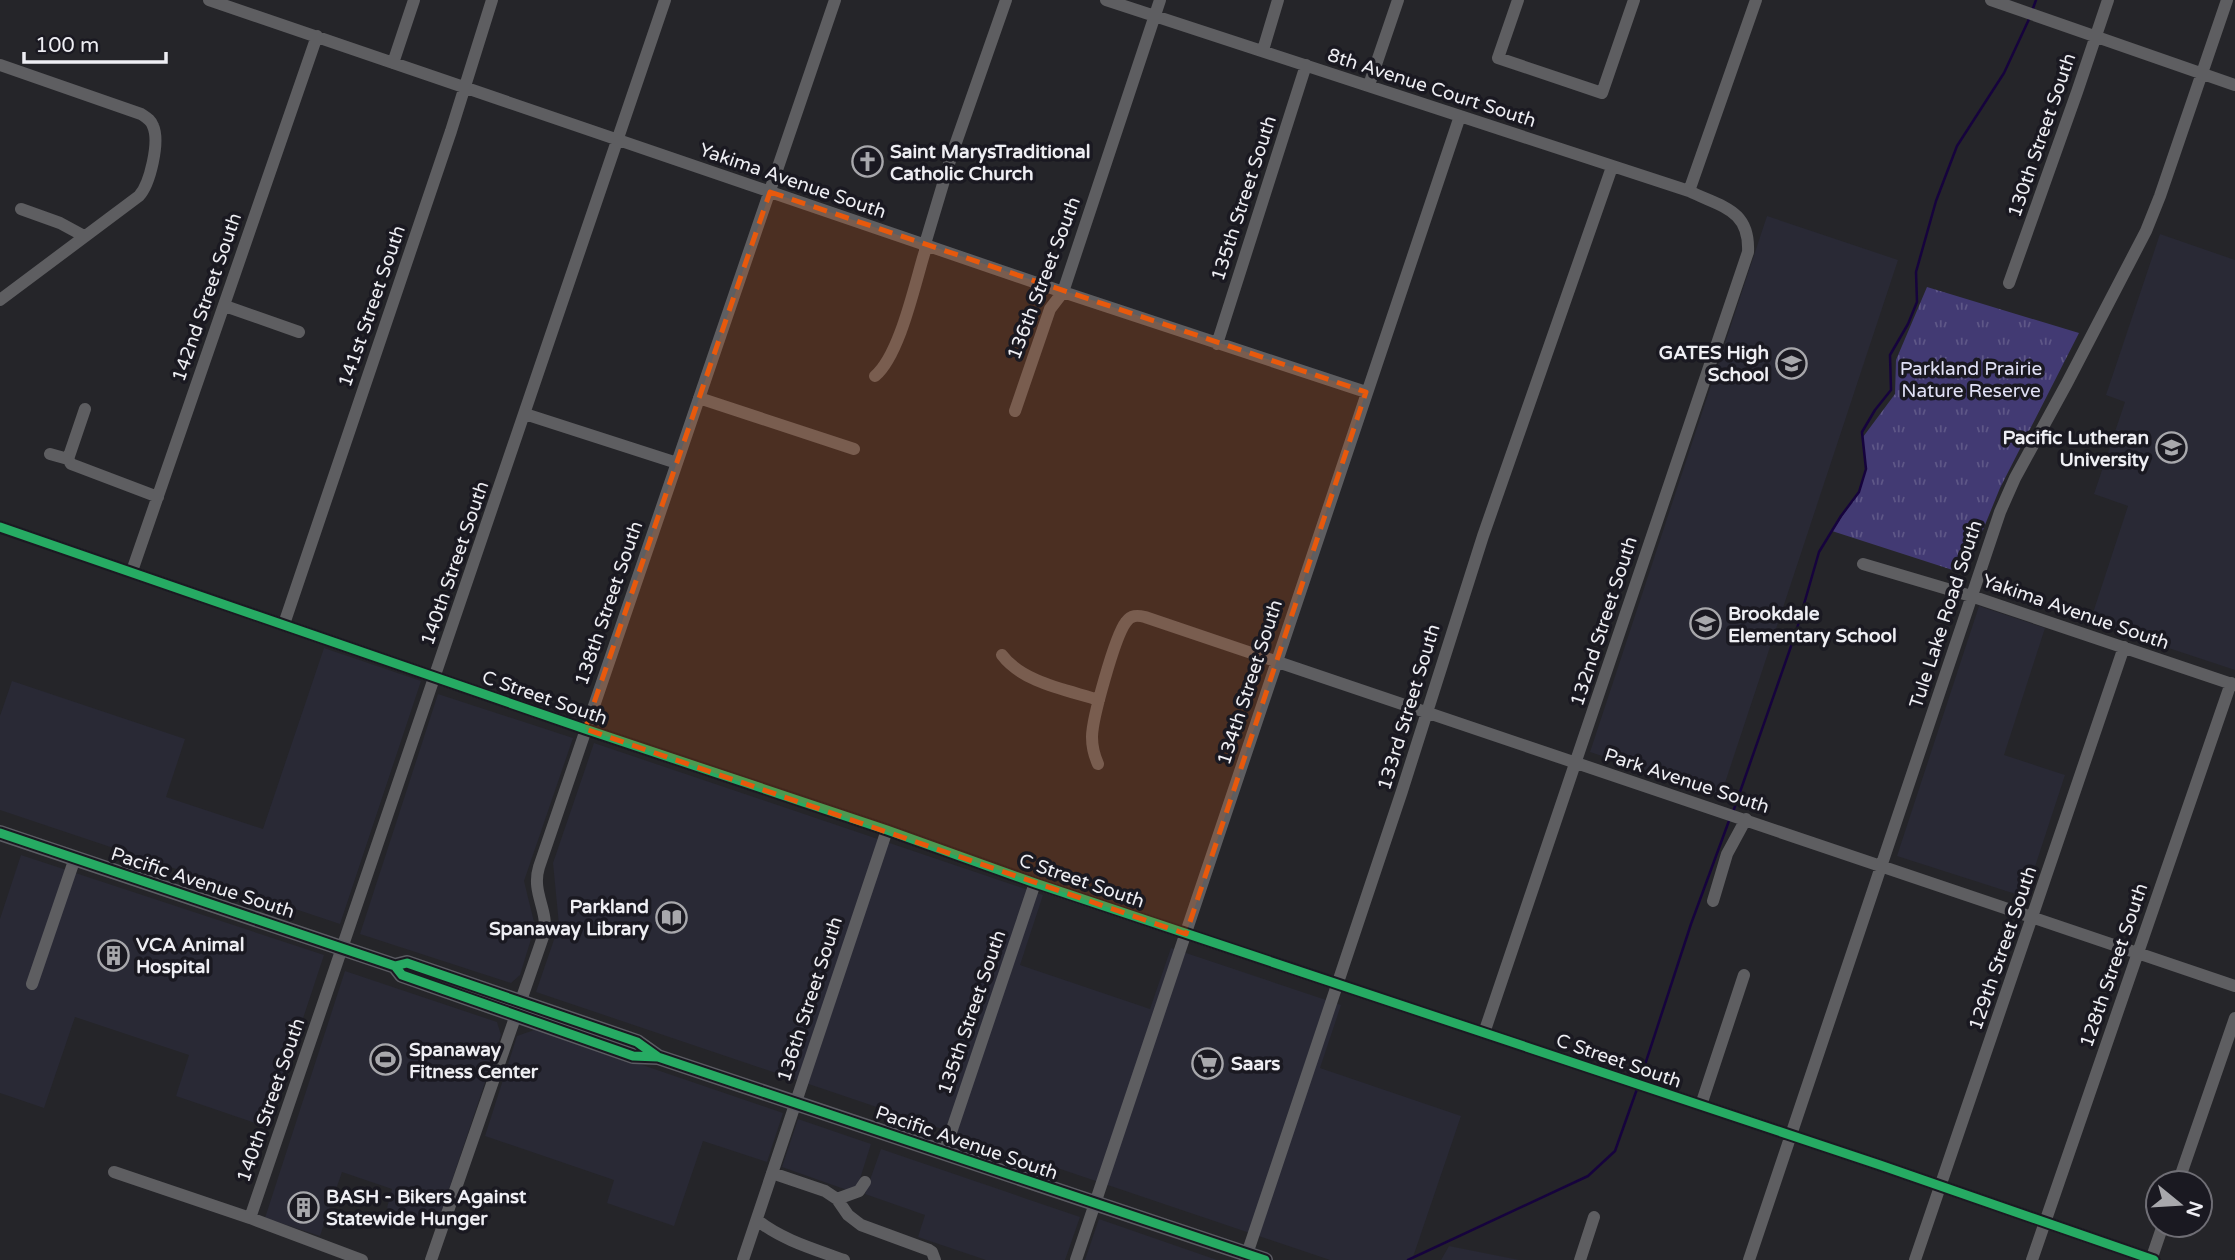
<svg xmlns="http://www.w3.org/2000/svg" width="2235" height="1260" viewBox="0 0 2235 1260" font-family="'Varela Round',sans-serif">
<style>
.built{fill:#292935}
.park{fill:url(#park-tufts)}
.lines{fill:none;stroke-linecap:round;stroke-linejoin:round}
.stream{stroke:#16033d;stroke-width:2.5}
.minor{stroke:#5e5e61;stroke-width:12}
.major{stroke:#5b5b62;stroke-width:16}
.cycleway-casing{stroke:#1a1921;stroke-width:13}
.cycleway{stroke:#26ab63;stroke-width:9}
.marked{fill:#e8590c;fill-opacity:0.2;stroke:#e8590c;stroke-width:5;stroke-dasharray:14 9;stroke-linejoin:round}
.labels{text-anchor:middle;stroke-width:7;stroke-linejoin:round;paint-order:stroke}
.street-label{font-size:19px;fill:#eeeef3;stroke:#1a1921}
.poi-label{font-size:19px;font-weight:bold;fill:#eeeef3;stroke:#1a1921;text-anchor:start}
.park-label{font-size:19px;fill:#e0e0f5;stroke:#1a1921}
</style>
<defs>
<pattern id="park-tufts" width="24" height="20" patternUnits="userSpaceOnUse" patternTransform="scale(1.75)"><rect width="24" height="20" fill="#423a73"/><path d="M3 7l-1-3M5 7V3M7 7l1-3M15 17l-1-3M17 17v-4M19 17l1-3" fill="none" stroke="#5e5787"/></pattern>
</defs>
<rect width="100%" height="100%" fill="#252529"/>
<!-- built -->
<path class="built" d="M1767 216 1898 260 1721 795 1590 752Z
M2160 234 2235 260V670L2090 622 2128 506 2094 494 2125 402 2106 395Z
M1979 606 2045 628 2004 755 2065 775 2025 897 1897 856Z
M324 648 421 681 340 924 0 810V716L12 681 185 739 166 797 263 829Z
M438 694 573 738 524 881 535 926 520 975 511 983 360 934Z
M594 743 1043 895 1020 965 1150 1009 1171 948 1341 1005 1320 1068 1461 1116 1412 1260H1330L536 992 559 925 553 863Z
M21 855 324 955 267 1127 176 1096 189 1055 75 1017 44 1108 0 1093V919Z
M345 971 497 1022 501 1035 437 1225 387 1208 392 1189 342 1172 320 1236 265 1218Z
M537 1029 783 1113 767 1162 703 1141 674 1226 607 1203 614 1180 485 1136 517 1036Z
M798 1119 871 1144 858 1185 847 1190 782 1167Z
M881 1149 1080 1217 1065 1260H986L918 1237 925 1215 865 1194Z
M1099 1219 1217 1260H1085Z
M1449 1246 1519 1260H1441Z"/>
<!-- park -->
<path class="park" d="M1927 287 2079 333 2000 488 1965 574 1832 531 1859 492 1866 469 1863 437 1895 394 1896 360Z"/>
<g class="lines">
<!-- stream -->
<path class="stream" d="M2032 11 2036 0
M1733 812 1796 632 1819 552 1841 516 1859 492 1866 469 1862 432 1875 410 1891 390 1890 355 1908 324 1917 302 1916 272 1936 201 1957 146 2004 73 2030 17
M1640 1080 1691 924 1730 818
M1408 1260 1588 1176 1615 1151 1637 1089"/>
<!-- minor -->
<path class="minor" d="M209 0 1063 292 1366 392
M1106 0 1689 191C1721 207 1750 209 1748 252L1484 1033
M1518 0 1498 58 1602 93 1634 0
M1991 0 2235 85
M1263 50 1278 0
M393 63 414 0
M0 65 141 114C147 118 151 120 153 126 160 142 150 184 139 196L0 300
M1369 85 1398 0
M1689 191 1756 0
M21 209 60 223 84 236
M2009 283 2077 92 2108 0
M225 306 299 332
M1217 344 1306 65
M875 376C900 355 915 283 925 251V244L952 154 1006 0
M699 398 854 449
M1015 411 1050 309 1063 292 1160 0
M525 414 677 463
M50 454 68 459 71 464 79 467 158 497
M68 459 85 409
M0 527 585 729 887 830 1035 883 1880 1165 2154 1260
M1863 564 1971 596 2235 685
M132 571 317 36
M284 624 451 131 492 0
M1002 655C1023 683 1068 690 1099 700
M1098 764C1094 755 1092 747 1092 737 1092 719 1115 636 1126 622 1131 615 1137 615 1145 617L2235 986
M1713 901 1727 854 1746 819
M32 984 75 858
M1701 1105 1744 975
M944 1153 1035 883
M114 1172 250 1218 362 1260
M772 1173 825 1191 837 1199 848 1215 861 1225 929 1250 932 1252 935 1260
M2178 1183 2235 1018
M837 1199 859 1191 865 1182
M250 1218 665 0
M757 1220C782 1240 814 1249 844 1260
M431 1260 544 934C549 910 531 893 539 867L835 0
M743 1260 887 830
M1076 1260 1460 116
M1245 1260 1402 791 1483 536 1612 167
M1580 1260 1594 1217
M1749 1260 2000 512 2015 478 2067 383 2146 231 2160 196 2227 0
M1915 1260 2124 647
M2032 1260 2231 683
M2151 1260 2163 1225"/>
<!-- major -->
<path class="major" d="M0 833 395 966 402 975 633 1056 658 1057 1265 1260
M395 966 407 963 637 1042 658 1057"/>
<defs>
<path id="cycleway" d="M0 527 585 729 887 830 1035 883 1880 1165 2154 1260
M0 833 395 966 402 975 633 1056 658 1057 1265 1260
M395 966 407 963 637 1042 658 1057"/>
</defs>
<!-- cycleway casing -->
<use href="#cycleway" class="cycleway-casing"/>
<!-- cycleway -->
<use href="#cycleway" class="cycleway"/>
</g>
<!-- marked area -->
<path class="marked" d="M770 192 1366 392 1186 934 585 729Z"/>
<!-- icons -->
<defs>
<symbol id="church-ring" viewBox="-11 -11 22 22"><circle r="9.5" fill="#1a1921" stroke="#a8a8ac" stroke-width="1.5"/><path d="M-1.2-6h2.4v3.5h3.3v2.4h-3.3V6h-2.4V-.1h-3.3v-2.4h3.3Z" fill="#a8a8ac"/></symbol>
<symbol id="school-ring" viewBox="-11 -11 22 22"><circle r="9.5" fill="#1a1921" stroke="#a8a8ac" stroke-width="1.5"/><path d="M0-5L7-2L0 1L-7-2ZM-4 1L0 2.5L4 1V4Q0 6-4 4Z" fill="#a8a8ac"/></symbol>
<symbol id="university-ring" viewBox="-11 -11 22 22"><circle r="9.5" fill="#1a1921" stroke="#a8a8ac" stroke-width="1.5"/><path d="M0-5L7-2L0 1L-7-2ZM-4 1L0 2.5L4 1V4Q0 6-4 4Z" fill="#a8a8ac"/></symbol>
<symbol id="library-ring" viewBox="-11 -11 22 22"><circle r="9.5" fill="#1a1921" stroke="#a8a8ac" stroke-width="1.5"/><path d="M-6-4Q-3-5.5-.7-3.5V5Q-3 3-6 4ZM6-4Q3-5.5 .7-3.5V5Q3 3 6 4Z" fill="#a8a8ac"/></symbol>
<symbol id="building-ring" viewBox="-11 -11 22 22"><circle r="9.5" fill="#1a1921" stroke="#a8a8ac" stroke-width="1.5"/><path d="M-4-6H4V6H1V3H-1V6H-4ZM-2.5-4.3h1.7v1.8h-1.7ZM.8-4.3h1.7v1.8H.8ZM-2.5-1h1.7V.8h-1.7ZM.8-1h1.7V.8H.8Z" fill="#a8a8ac"/></symbol>
<symbol id="stadium-ring" viewBox="-11 -11 22 22"><circle r="9.5" fill="#1a1921" stroke="#a8a8ac" stroke-width="1.5"/><path d="M0-5a6.5 5 0 1 0 0 10a6.5 5 0 1 0 0-10ZM-3.5-1.8h7v3.6h-7Z" fill="#a8a8ac"/></symbol>
<symbol id="supermarket-ring" viewBox="-11 -11 22 22"><circle r="9.5" fill="#1a1921" stroke="#a8a8ac" stroke-width="1.5"/><path d="M-6-5.5h2.5l.6 2H6L4.5 2H-2.5L-4.4-4H-6ZM-1.5 3.2a1.3 1.3 0 1 0 .1 0ZM3 3.2a1.3 1.3 0 1 0 .1 0Z" fill="#a8a8ac"/></symbol>
</defs>
<g fill-rule="evenodd">
<use href="#church-ring" x="850" y="144" width="35" height="35"/>
<use href="#school-ring" x="1774" y="346" width="35" height="35"/>
<use href="#university-ring" x="2154" y="430" width="35" height="35"/>
<use href="#school-ring" x="1688" y="606" width="35" height="35"/>
<use href="#library-ring" x="654" y="900" width="35" height="35"/>
<use href="#building-ring" x="96" y="938" width="35" height="35"/>
<use href="#stadium-ring" x="368" y="1042" width="35" height="35"/>
<use href="#supermarket-ring" x="1190" y="1046" width="35" height="35"/>
<use href="#building-ring" x="286" y="1190" width="35" height="35"/>
</g>
<g class="labels">
<!-- street labels -->
<g class="street-label">
<text transform="translate(1432 87) rotate(18)" y="7">8th Avenue Court South</text>
<text transform="translate(2041 135) rotate(-71)" y="7">130th Street South</text>
<text transform="translate(793 180) rotate(19)" y="7">Yakima Avenue South</text>
<text transform="translate(1243 198) rotate(-72)" y="7">135th Street South</text>
<text transform="translate(1043 278) rotate(-69)" y="7">136th Street South</text>
<text transform="translate(206 297) rotate(-71)" y="7">142nd Street South</text>
<text transform="translate(371 306) rotate(-71)" y="7">141st Street South</text>
<text transform="translate(454 563) rotate(-71)" y="7">140th Street South</text>
<text transform="translate(608 603) rotate(-71)" y="7">138th Street South</text>
<text transform="translate(2076 611) rotate(19)" y="7">Yakima Avenue South</text>
<text transform="translate(1945 614) rotate(-72)" y="7">Tule Lake Road South</text>
<text transform="translate(1603 621) rotate(-72)" y="7">132nd Street South</text>
<text transform="translate(1249 682) rotate(-72)" y="7">134th Street South</text>
<text transform="translate(545 697) rotate(19)" y="7">C Street South</text>
<text transform="translate(1408 707) rotate(-73)" y="7">133rd Street South</text>
<text transform="translate(1687 780) rotate(18)" y="7">Park Avenue South</text>
<text transform="translate(1082 880) rotate(19)" y="7">C Street South</text>
<text transform="translate(203 882) rotate(18)" y="7">Pacific Avenue South</text>
<text transform="translate(2002 948) rotate(-71)" y="7">129th Street South</text>
<text transform="translate(2113 965) rotate(-71)" y="7">128th Street South</text>
<text transform="translate(809 999) rotate(-72)" y="7">136th Street South</text>
<text transform="translate(971 1012) rotate(-71)" y="7">135th Street South</text>
<text transform="translate(1619 1060) rotate(19)" y="7">C Street South</text>
<text transform="translate(270 1100) rotate(-71)" y="7">140th Street South</text>
<text transform="translate(967 1142) rotate(19)" y="7">Pacific Avenue South</text>
</g>
<!-- poi labels -->
<g class="poi-label">
<text x="890" y="158">Saint MarysTraditional<tspan x="890" dy="22">Catholic Church</tspan></text>
<text x="1769" y="359" text-anchor="end">GATES High<tspan x="1769" dy="22">School</tspan></text>
<text x="2149" y="444" text-anchor="end">Pacific Lutheran<tspan x="2149" dy="22">University</tspan></text>
<text x="1728" y="620">Brookdale<tspan x="1728" dy="22">Elementary School</tspan></text>
<text x="649" y="913" text-anchor="end">Parkland<tspan x="649" dy="22">Spanaway Library</tspan></text>
<text x="136" y="951">VCA Animal<tspan x="136" dy="22">Hospital</tspan></text>
<text x="409" y="1056">Spanaway<tspan x="409" dy="22">Fitness Center</tspan></text>
<text x="1231" y="1070">Saars</text>
<text x="326" y="1203">BASH - Bikers Against<tspan x="326" dy="22">Statewide Hunger</tspan></text>
</g>
<!-- park labels -->
<g class="park-label">
<text x="1971" y="375">Parkland Prairie<tspan x="1971" dy="22">Nature Reserve</tspan></text>
</g>
</g>
<!-- north arrow -->
<g transform="translate(2179 1204) rotate(108)"><circle r="33" fill="#1a1921" stroke="#6f6e75" stroke-width="2"/>
<path d="M0-5L12 26L0 18L-12 26Z" fill="#a8a8ac"/>
<text y="-10" font-size="19" font-weight="bold" text-anchor="middle" fill="#eeeef3">N</text>
</g>
<!-- scale -->
<path d="M24 52v10h142v-10" fill="none" stroke="#eeeef3" stroke-width="3.5"/>
<text x="35" y="52" font-size="21" fill="#eeeef3" stroke="#1a1921" stroke-width="5" paint-order="stroke">100 m</text>
</svg>
